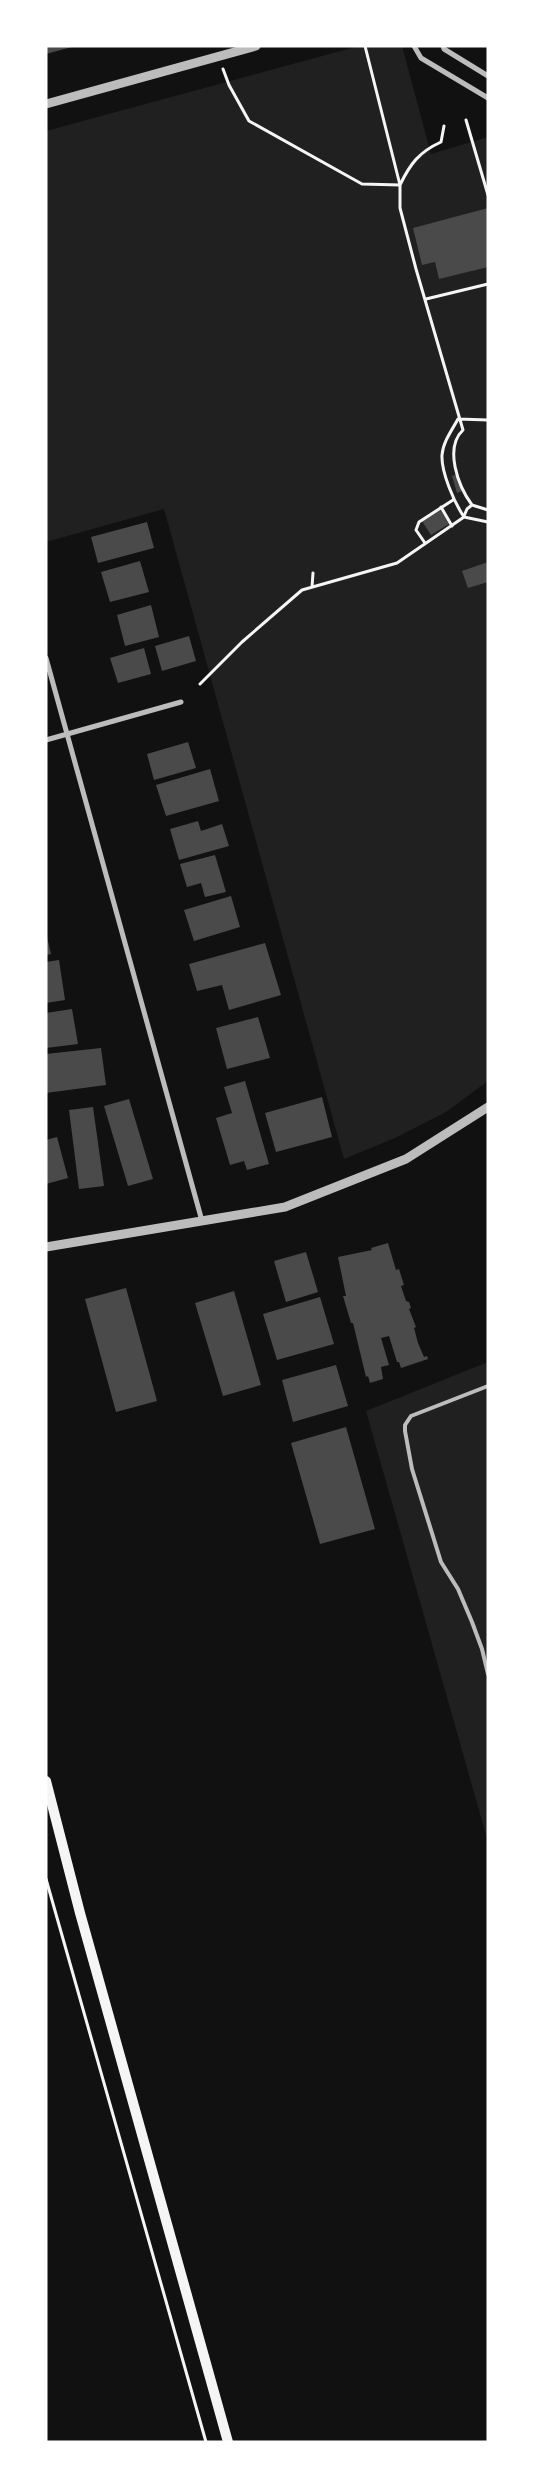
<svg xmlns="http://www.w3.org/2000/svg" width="534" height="2488" viewBox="0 0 534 2488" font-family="'Zilla Slab',serif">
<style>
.green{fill:#202020}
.building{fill:#4a4a4a}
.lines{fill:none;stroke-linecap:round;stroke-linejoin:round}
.path{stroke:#f5f5f5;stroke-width:3}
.service{stroke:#bcbcbc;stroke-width:4}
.minor{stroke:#bcbcbc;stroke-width:5}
.tertiary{stroke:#bcbcbc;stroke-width:9}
.secondary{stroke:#f5f5f5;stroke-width:10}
</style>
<rect width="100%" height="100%" fill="#111"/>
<!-- green -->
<path class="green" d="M359 46H402L431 154 488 137V1081L446 1112 395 1138 344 1159 164 509 46 542V131Z
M488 1362V1842L366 1411Z"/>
<!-- building -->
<path class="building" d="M46 46H72V47L46 54Z
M488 208V267L439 279 435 262 422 265 413 228Z
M458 474 464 490 457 493 452 476Z
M441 510 449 524 431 535 422 521Z
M147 522 154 548 98 563 91 537Z
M140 561 149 592 110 602 101 572Z
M488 562V582L468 588 462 571Z
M151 605 159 637 125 646 117 615Z
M189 636 196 661 162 671 155 646Z
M144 648 151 674 118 683 110 658Z
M188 742 196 768 154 780 147 754Z
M210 769 219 801 166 816 156 785Z
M198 821 201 831 222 824 229 846 179 860 170 829Z
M215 855 226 892 205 897 201 883 187 887 180 864Z
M231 896 240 927 194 941 184 910Z
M46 933 51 954 46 955Z
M265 943 281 995 229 1010 222 985 197 991 189 964Z
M59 960 65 1000 46 1003V962Z
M72 1009 78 1044 46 1048V1013Z
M258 1017 270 1058 227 1069 216 1028Z
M101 1048 106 1085 46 1093V1054Z
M245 1081 269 1164 247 1170 244 1161 230 1165 216 1118 232 1113 224 1087Z
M322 1097 332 1137 276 1152 265 1113Z
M129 1099 153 1179 128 1186 104 1106Z
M93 1107 104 1186 79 1189 69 1110Z
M57 1137 68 1178 46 1184V1140Z
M388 1243 396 1270 399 1269 404 1285 401 1286 406 1301 409 1302 411 1308 409 1309 416 1327 414 1328 418 1343 424 1357 427 1356 428 1359 401 1368 399 1362H397L389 1336 381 1338 389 1365 381 1367 383 1379 370 1383 368 1376 366 1377 353 1323H351L343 1296H346L338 1257 372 1250 371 1248Z
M306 1252 318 1292 286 1302 274 1261Z
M126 1288 157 1401 116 1412 85 1299Z
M234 1291 261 1385 223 1396 195 1303Z
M320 1297 334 1344 277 1360 263 1314Z
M336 1365 348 1406 293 1422 282 1380Z
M346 1427 375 1529 320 1544 291 1443Z"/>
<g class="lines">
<!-- path -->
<path class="path" d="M365 46 400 185V208L416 269 463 430C444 448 458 486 472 505L488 510
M223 69 229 85 249 121 362 184 400 185C410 164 419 152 441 142L444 126
M466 120 488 195
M426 299 488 284
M458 419C452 430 443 442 442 455 441 472 454 502 464 517
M458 419 488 420
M441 507 452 526
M464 516 467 509 472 505
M425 543 416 530 419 522 453 500
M312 587 313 573
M200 684 242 642 302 590 397 563 464 517 488 522
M46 1879 206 2442"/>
<!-- service -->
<path class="service" d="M488 1386 411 1416 405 1425V1431L412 1469 441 1562 458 1589 472 1622 482 1649 488 1674"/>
<!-- minor -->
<path class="minor" d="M414 46 421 58 488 98
M443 46 444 49 488 76
M46 658 202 1221
M46 740 181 702"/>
<!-- tertiary -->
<path class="tertiary" d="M46 104 256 46
M46 1247 285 1207 406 1159 488 1107"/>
<!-- secondary -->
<path class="secondary" d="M46 1781 80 1913 228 2442"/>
</g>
<!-- border -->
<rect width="534" height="2488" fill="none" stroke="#ffffff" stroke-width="95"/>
</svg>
